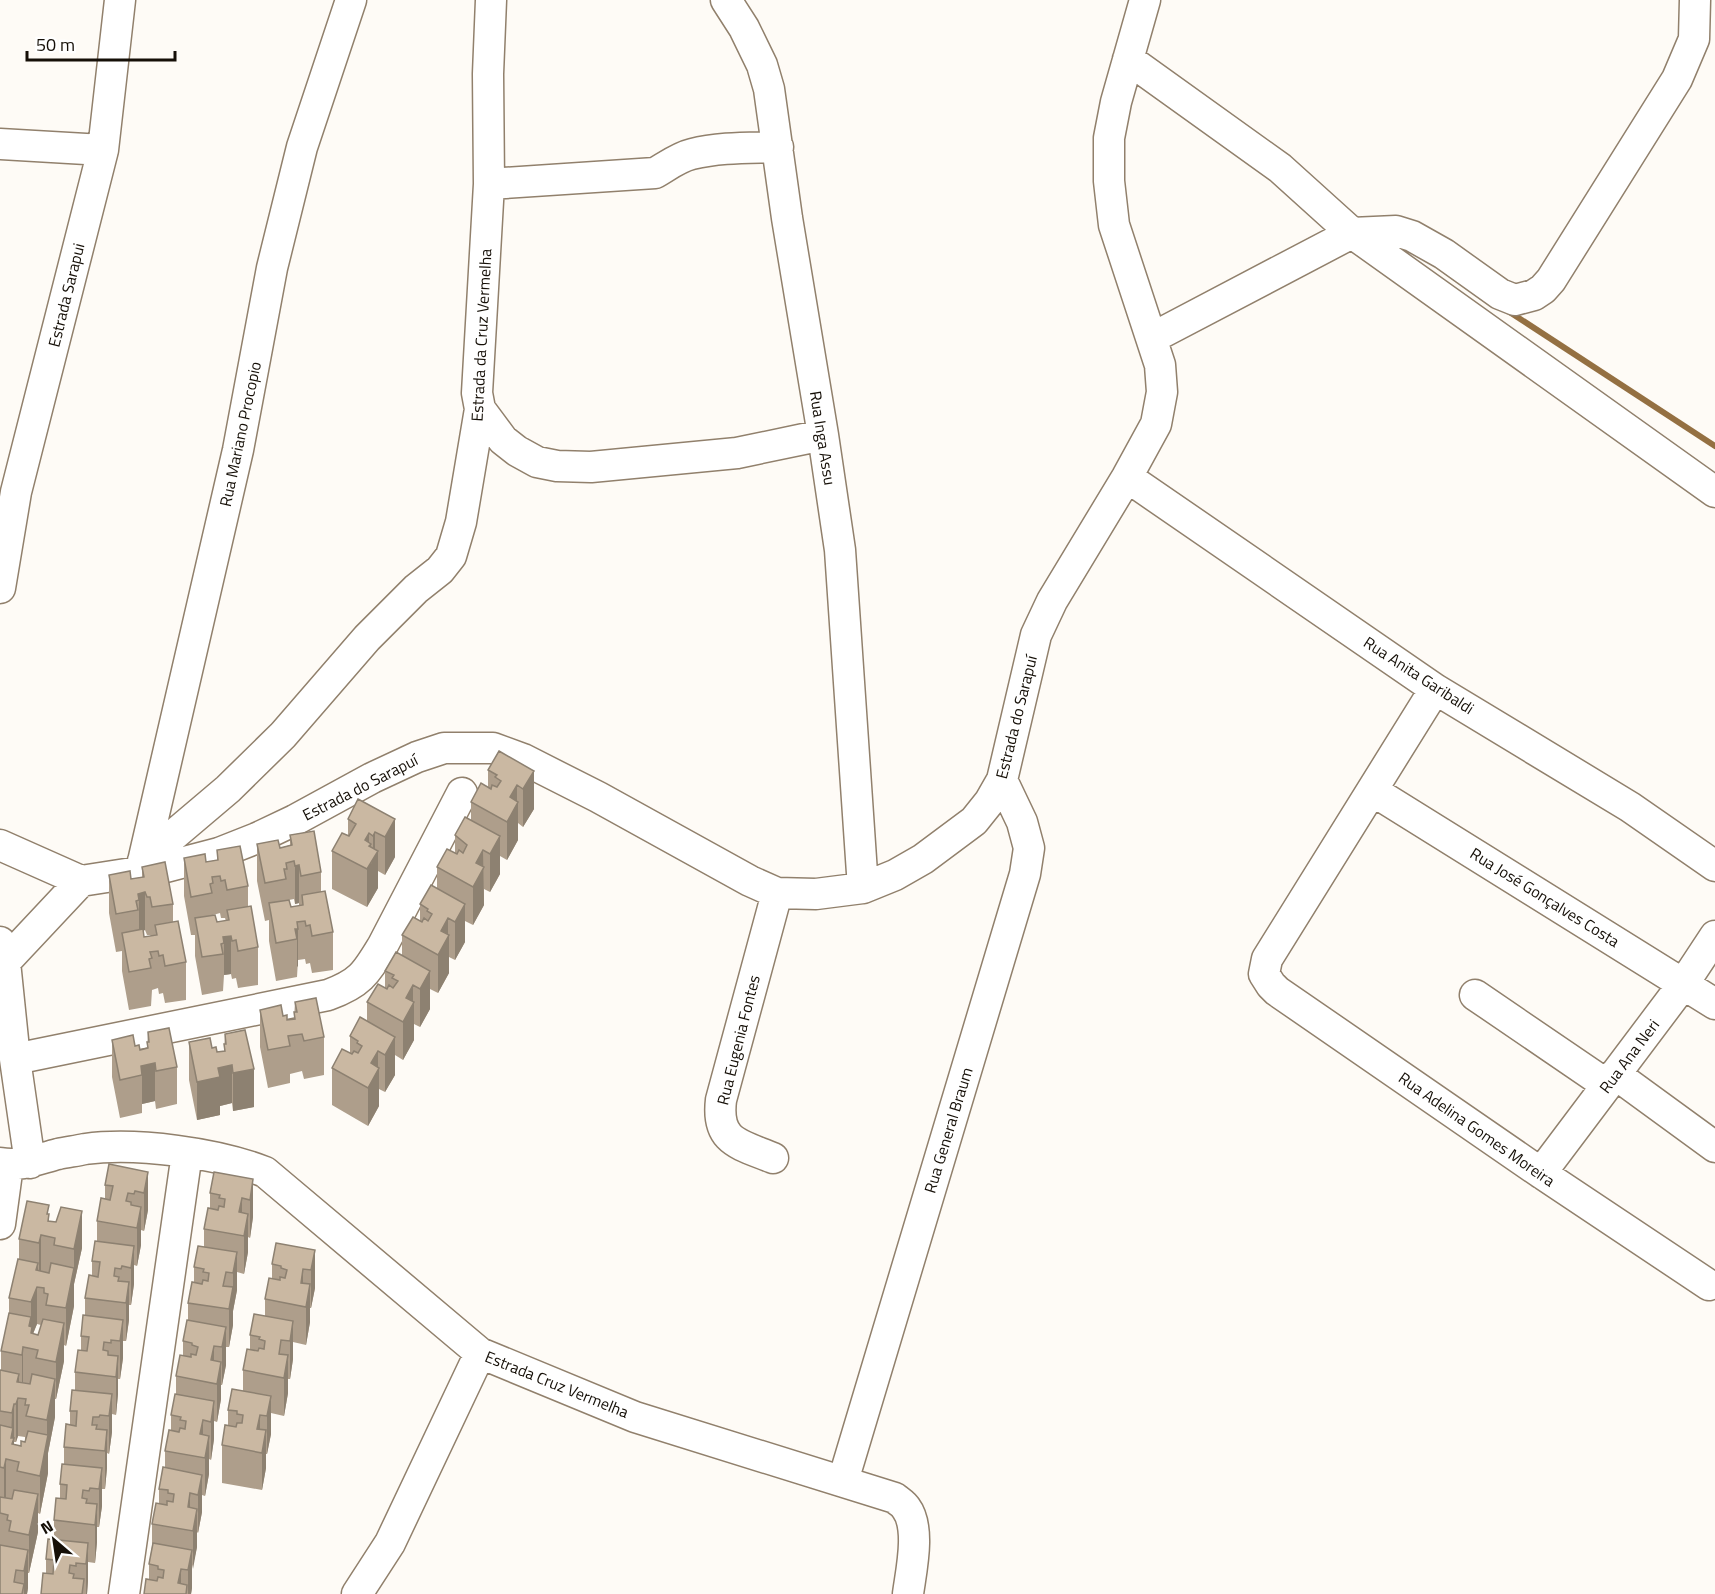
<svg xmlns="http://www.w3.org/2000/svg" width="1715" height="1594" viewBox="0 0 1715 1594" font-family="'Titillium Web',sans-serif">
<style>
.lines{fill:none;stroke-linecap:round;stroke-linejoin:round}
.stream{stroke:#947042;stroke-width:6}
.minor-casing{stroke:#91806c;stroke-width:33}
.minor{stroke:#fff;stroke-width:30}
.wall{fill:#ae9e8b;fill-rule:evenodd}
.shaded-wall{fill:#8d8171}
.building{fill:#cab8a2;stroke:#8d8171;stroke-width:1.5}
.labels{text-anchor:middle;stroke-width:5;stroke-linejoin:round;paint-order:stroke}
.street-label{font-size:16px;fill:#150f07;stroke:#fff}
</style>
<rect width="100%" height="100%" fill="#fefbf6"/>
<g class="lines">
<!-- stream -->
<path class="stream" d="M1508 311 1715 446"/>
<defs>
<path id="minor" d="M726 0 744 28 762 65 769 89 787 218 823 435 840 550 863 888
M1128 59 1280 168 1352 233 1715 492
M0 144 103 150
M489 184 655 173C667 166 679 157 692 154 720 147 750 148 778 147
M1152 338 1352 233 1396 231 1412 236 1444 254 1500 294 1515 300 1534 295 1543 289 1551 280 1677 79 1694 39 1695 0
M480 409 503 440 517 451 537 462 557 466 591 467 737 453 823 435
M1127 477 1435 689 1630 807 1715 866
M0 588 16 492 103 150 120 0
M1435 689 1267 959 1264 974 1271 985 1277 991 1541 1173 1709 1285
M1373 791 1715 1004
M0 845 81 881 158 869 219 853 257 838 295 820 372 778 417 757 444 748H493L523 759 598 797 750 881 777 893 816 894 863 888 895 875 923 859 974 821 990 801 1002 780 1036 635 1052 601 1127 477 1156 424 1162 392 1160 365 1114 225 1109 181V138L1116 102 1145 0
M143 861 228 789 283 735 367 638 416 589 440 570 451 556 461 522 480 409 477 393 489 184 488 74 491 0
M142 866 238 450 272 268 302 147 351 0
M0 942 5 962 15 1059 30 1163
M5 962 81 881
M1475 995 1607 1085
M15 1059 328 995C361 983 366 973 383 945L462 793
M1615 1074 1715 1147
M773 1158C739 1144 716 1142 721 1100L777 893
M0 1163C21 1167 38 1159 58 1154 67 1152 76 1151 85 1149 137 1142 217 1153 265 1172L480 1353 635 1417 895 1498C898 1501 904 1504 906 1508 921 1528 911 1571 908 1594
M1541 1173 1684 983 1715 936
M0 1224 8 1165
M843 1481 1025 874 1029 848 1022 822 1002 780
M124 1594 187 1153
M357 1594 390 1543 480 1353"/>
</defs>
<!-- minor casing -->
<use href="#minor" class="minor-casing"/>
<!-- minor -->
<use href="#minor" class="minor"/>
</g>
<!-- wall -->
<path class="wall" d="M488 770 534 771V809L523 827 518 823V840L507 860 500 856V874L490 892 484 889V905L473 925 465 921V942L455 960 449 957V973L438 993 430 989V1009L420 1027 414 1024V1040L403 1060 395 1055V1075L385 1092 379 1089V1106L368 1126 332 1105V1068L350 1053V1036L367 1021V1002L385 988V971L402 956V935L420 921V904L437 889V867L455 853V835L471 820V802L488 787Z
M348 819H395V857L385 875 378 871V888L367 907 332 889V851L348 836Z
M290 835 321 872V892L333 932V970L312 973 310 963 306 964 305 959 298 960 297 977 276 981 269 941V920L265 921 257 881V844L280 848 290 845ZM294 899 295 904 299 903V906L291 907 289 900Z
M217 850 248 886V906L258 947V985L238 988 236 978 232 979 231 974 224 975 223 991 202 995 195 956V935H191L184 896V858L206 862 217 860ZM220 913 221 918H225L226 921 217 922 213 915Z
M142 867 173 904V922L186 962V1000L165 1003 163 993 159 994 158 988 152 990 151 1006 129 1010 122 971V951L116 952 109 913V875L131 879 142 877ZM145 930 147 935H150L151 936 144 937 143 931Z
M295 1002 324 1037V1075L304 1079 302 1071 290 1074V1083L268 1088 260 1047V1010L283 1016 287 1020 294 1019Z
M148 1032 177 1067V1104L156 1109 155 1101 142 1104V1113L120 1118 112 1077V1040L135 1046 140 1050 147 1049Z
M225 1034 254 1107 233 1111 232 1103 220 1106V1115L197 1120 189 1080V1042L212 1048 217 1052 224 1051Z
M148 1172V1210L144 1231 141 1230V1245L137 1266 134 1265V1284L131 1305H129V1320L126 1341H123V1358L120 1379H118V1394L116 1415 112 1414V1432L109 1454 107 1453V1468L105 1489H102V1506L99 1527H97V1542L95 1563 88 1562V1581L87 1594H41L46 1574V1559L54 1539V1520L60 1498V1484L64 1464V1447L70 1425V1411L75 1390V1372L81 1350V1336L85 1316V1298L92 1276V1261L97 1241V1221L105 1199V1185Z
M253 1179V1217L250 1238 248 1237V1252L244 1274 237 1272V1290L233 1311V1325L229 1347H226V1365L222 1385H221V1399L217 1422 214 1421V1439L211 1460 209 1459V1474L205 1496 202 1495V1512L198 1533 197 1532V1547L192 1569V1588L191 1594H144L149 1579V1564L152 1546V1524L159 1504V1489L165 1468V1451L171 1430V1415L176 1394V1376L183 1356V1341L188 1320V1303L194 1282V1267L204 1247V1229L210 1208V1193Z
M49 1214V1221L82 1248 74 1284V1306L66 1346 64 1345V1361L56 1399H55V1417L48 1453V1473L40 1514 38 1513V1532L29 1573H28V1588L27 1594H0V1370H1V1351L9 1313V1298L19 1259V1239ZM37 1324 41 1325 38 1335 33 1334ZM18 1436 25 1437V1442L21 1446 14 1445V1442H16Z
M315 1250V1288L311 1308H310V1322L306 1345 293 1342V1359L290 1379H288V1393L284 1416 271 1413V1434L267 1454H266V1468L262 1490 222 1483V1445L228 1425V1410L243 1391V1370L250 1350V1335L265 1316V1299L272 1279V1264Z"/>
<!-- shaded-wall -->
<path class="shaded-wall" d="M534 771V809L523 827V789Z
M517 785V804L518 802V840L507 860V822L510 797Z
M395 819V857L385 875V837Z
M375 832V855L378 851V888L367 907V869L365 840 369 833V867V846L371 844V864L373 859V836Z
M500 836V874L490 892V854Z
M483 850 484 905 473 925V887L476 863Z
M299 865V903L295 904V866Z
M145 892V930L139 932V900L138 894Z
M465 904V942L455 960V922Z
M448 918V937L449 935V973L438 993V955L441 931Z
M295 929H298V966L297 967V939Z
M231 936V974L224 975V943L223 937Z
M430 971V1009L420 1027V989Z
M413 985V1005L414 1002V1040L403 1060V1022L406 998Z
M395 1037V1075L385 1092V1055Z
M378 1051V1070L379 1068V1106L368 1126V1088L371 1063Z
M155 1063V1101L142 1104V1075L141 1066Z
M232 1065V1103L220 1106V1115L197 1120V1082L218 1068Z
M254 1069V1107L233 1111V1073Z
M148 1172V1210L144 1231V1193Z
M253 1179V1217L250 1238V1200Z
M242 1198V1236L239 1212Z
M141 1207V1245L137 1266V1228Z
M82 1211V1248L74 1284V1306L66 1346V1308L74 1270V1249Z
M248 1214V1252L244 1274V1236Z
M41 1235V1273L39 1281V1243Z
M134 1246V1284L131 1305V1268Z
M315 1250V1288L311 1308V1270Z
M237 1252V1290L233 1311V1273Z
M38 1263V1287H37V1324L32 1336 29 1326 31 1319V1302Z
M303 1269V1306L301 1283Z
M129 1282V1320L126 1341V1303Z
M310 1284V1322L306 1345V1307Z
M233 1287V1325L229 1347V1309Z
M123 1320V1358L120 1379V1341Z
M293 1321V1359L290 1379V1341Z
M64 1323V1361L56 1399V1362Z
M226 1327V1365L222 1385V1347Z
M214 1346V1383L211 1360Z
M23 1347V1385L22 1393V1355Z
M288 1355V1393L284 1416V1378Z
M118 1356V1394L116 1415V1377Z
M221 1362V1399L217 1422V1384Z
M19 1374V1398H18V1436L16 1442V1404L17 1382Z
M55 1379V1417L48 1453V1473L40 1514V1476L47 1441V1420Z
M112 1394V1432L109 1454V1416Z
M271 1396V1434L267 1454V1416Z
M214 1401V1439L211 1460V1422Z
M14 1404V1461L11 1438 12 1413Z
M260 1415V1452L257 1429Z
M203 1420V1458L200 1434Z
M107 1430V1468L105 1489V1451Z
M266 1430V1468L262 1490V1453Z
M209 1436V1474L205 1496V1458Z
M6 1459V1497L4 1506V1468Z
M102 1468V1506L99 1527V1489Z
M202 1475V1512L198 1533V1495Z
M190 1493V1531L188 1507Z
M38 1494V1532L29 1573V1535Z
M97 1504V1542L95 1563V1525Z
M197 1509V1547L193 1569V1531Z
M88 1543V1581L87 1594H86V1564Z
M28 1550V1588L27 1594H24V1571Z
M192 1550V1588L191 1594H188V1570Z
M181 1569V1594L178 1583Z"/>
<!-- building -->
<path class="building" d="M499 751 534 771 523 789 517 785 510 797 518 802 507 822 471 802 481 783 491 789 492 785 497 787 501 781 495 777 497 775 488 770Z
M358 799 395 819 385 837 375 832 373 836 369 833 365 840 371 844 369 846 378 851 367 869 332 851 342 833 349 836 356 824 348 819Z
M465 817 500 836 490 854 483 850 476 863 484 867 473 887 437 867 447 849 457 854 459 850 463 853 467 845 455 835Z
M314 831 321 872 301 876 299 865 295 866 294 861 286 863 287 869H284L286 879 265 883 257 844 278 840 280 848 292 845 290 835Z
M240 846 248 886 227 890 225 880 221 881 220 876 212 877 213 883 210 884 212 893 191 897 184 858 205 854 206 862 218 860 217 850Z
M165 862 173 904 152 907 150 897H147L145 892 138 894 139 900 136 901 138 910 116 914 109 875 130 871 131 879 144 877 142 867Z
M431 885 465 904 455 922 448 918 441 931 449 935 438 955 402 935 413 917 422 922 424 918 428 921 432 914 427 911 428 909 420 904Z
M325 891 333 932 312 936 310 925 306 926 305 921 297 922 298 929H295L297 939 276 943 269 903 289 900 291 907 303 905 302 895Z
M251 906 258 947 238 951 236 940 232 941 231 936 223 937 224 943 221 944 223 954 202 957 195 918 215 915 217 922 229 920 227 910Z
M178 921 186 962 165 966 163 955 159 956 158 951 150 952 152 958 149 959 151 968 129 972 122 933 143 929 144 937 157 935 155 925Z
M396 952 430 971 420 989 413 985 406 998 414 1002 403 1022 367 1002 378 984 387 989 389 985 393 988 398 981 392 978 394 975 385 971Z
M316 998 324 1037 304 1041 302 1034 288 1036 290 1046 268 1050 260 1010 281 1005 283 1016 287 1015V1020L295 1019 294 1012H297L295 1002Z
M360 1017 395 1037 385 1055 378 1051 371 1063 379 1068 368 1088 332 1068 342 1049 352 1054 354 1051 358 1053 362 1046 357 1043 358 1041 350 1036Z
M169 1028 177 1067 156 1071 155 1063 141 1066 142 1075 120 1080 112 1040 133 1035 135 1046 139 1045 140 1050 148 1048 147 1042H149L148 1032Z
M245 1030 254 1069 233 1073 232 1065 218 1068 220 1077 197 1082 189 1042 210 1038 212 1048 216 1047 217 1052 225 1051 224 1044H226L225 1034Z
M109 1164 148 1172 144 1193 135 1191 134 1194 128 1193 126 1201 131 1202V1205L141 1207 137 1228 97 1221 101 1198 110 1200 113 1186 105 1185Z
M214 1172 253 1179 250 1200 242 1198 239 1212 248 1214 244 1236 204 1229 208 1208 218 1210 219 1206 224 1207 225 1199 219 1198 220 1195 210 1193Z
M27 1201 49 1205 47 1214H49L48 1221 56 1222 61 1207 82 1211 74 1249 54 1245 55 1238 41 1235 39 1243 19 1239Z
M95 1241 134 1246 131 1268 122 1266 121 1269 115 1268 114 1276 119 1277 118 1281 129 1282 126 1303 85 1298 89 1275 98 1277 100 1262 92 1261Z
M276 1243 315 1250 311 1270 303 1269 301 1283 310 1284 306 1307 265 1299 269 1278 280 1280V1277L285 1278 287 1270 281 1268V1266L272 1264Z
M198 1246 237 1252 233 1273 226 1272 223 1286 233 1287 229 1309 188 1303 192 1282 202 1284 203 1280 208 1281 209 1273 203 1272 204 1269 194 1267Z
M18 1259 38 1263 36 1270 49 1273 51 1263 74 1268 66 1308 46 1305 48 1294 44 1293V1288L37 1287 31 1302 9 1298Z
M9 1313 31 1317 29 1326 32 1327 31 1333 38 1335 43 1319 64 1323 56 1362 36 1358 38 1350 23 1347 22 1355 1 1351Z
M254 1314 293 1321 290 1341 281 1340 279 1354 288 1355 284 1378 243 1370 247 1349 258 1351 259 1348 264 1349 265 1341 259 1339 260 1337 250 1335Z
M83 1315 123 1320 120 1341 111 1340V1343L104 1342 103 1350 108 1351V1355L118 1356 116 1377 75 1372 78 1350 87 1351 89 1337 81 1336Z
M187 1320 226 1327 222 1347 214 1346 211 1360 221 1362 217 1384 176 1376 180 1355 191 1357V1354L196 1355 198 1347 192 1345V1343L183 1341Z
M0 1370 19 1374 17 1382 30 1384 32 1374 55 1379 47 1420 26 1416 29 1405H25L26 1399 18 1398 16 1404H14L12 1413 0 1411Z
M232 1389 271 1396 267 1416 260 1415 257 1429 266 1430 262 1453 222 1445 225 1425 236 1427 237 1423H242L243 1415 237 1414V1411L228 1410Z
M72 1390 112 1394 109 1416 100 1415 99 1417H93L92 1425H97L96 1429 107 1430 105 1451 64 1447 66 1424 76 1426 77 1411H70Z
M175 1394 214 1401 211 1422 203 1420 200 1434 209 1436 205 1458 165 1451 169 1430 179 1432 180 1428 185 1429 186 1421 180 1420 181 1417 171 1415Z
M0 1425 13 1428 11 1438H14L12 1444 21 1446V1441L25 1442 28 1431 48 1435 40 1476 17 1471 19 1462 6 1459 4 1468 0 1467Z
M62 1464 102 1468 99 1489 90 1488 89 1491 83 1490 82 1498 87 1499 86 1503 97 1504 95 1525 54 1520 56 1498 66 1499 67 1485 60 1484Z
M163 1467 202 1475 198 1495 190 1493 188 1507 197 1509 193 1531 152 1524 156 1503 167 1505V1501L173 1502 174 1494 168 1493V1490L159 1489Z
M14 1490 38 1494 29 1535 9 1531 11 1521 7 1520 8 1515 0 1513V1497L12 1499Z
M48 1539 88 1543 86 1564 76 1563V1566L70 1565 69 1573 74 1574 73 1578 84 1579 82 1594H41L43 1573 53 1574 54 1560 46 1559Z
M153 1543 192 1550 188 1570 181 1569 178 1583 187 1585 186 1594H144L146 1579 157 1581 158 1577 163 1578 164 1570 158 1569V1566L149 1564Z
M0 1545 28 1550 24 1571 16 1570 14 1582 24 1584 22 1594H0Z"/>
<g class="labels">
<!-- street labels -->
<g class="street-label">
<text transform="translate(66 295) rotate(-76)" y="6">Estrada Sarapui</text>
<text transform="translate(481 335) rotate(-87)" y="6">Estrada da Cruz Vermelha</text>
<text transform="translate(240 434) rotate(-78)" y="6">Rua Mariano Procopio</text>
<text transform="translate(823 438) rotate(81)" y="6">Rua Inga Assu</text>
<text transform="translate(1419 675) rotate(33)" y="6">Rua Anita Garibaldi</text>
<text transform="translate(1016 717) rotate(-76)" y="6">Estrada do Sarapuí</text>
<text transform="translate(360 787) rotate(-27)" y="6">Estrada do Sarapuí</text>
<text transform="translate(1545 897) rotate(32)" y="6">Rua José Gonçalves Costa</text>
<text transform="translate(738 1040) rotate(-76)" y="6">Rua Eugenia Fontes</text>
<text transform="translate(1629 1056) rotate(-53)" y="6">Rua Ana Neri</text>
<text transform="translate(1477 1129) rotate(35)" y="6">Rua Adelina Gomes Moreira</text>
<text transform="translate(948 1130) rotate(-73)" y="6">Rua General Braum</text>
<text transform="translate(557 1384) rotate(22)" y="6">Estrada Cruz Vermelha</text>
</g>
</g>
<!-- north arrow -->
<g transform="translate(54 1540) rotate(331)" stroke="#ffffff" stroke-width="4.5" paint-order="stroke">
<path d="M0-4.5L10 22L0 15L-10 22Z" fill="#150f07"/>
<text y="-9" font-size="16" font-weight="bold" text-anchor="middle" fill="#150f07">N</text>
</g>
<!-- scale -->
<path d="M27 51v9h148v-9" fill="none" stroke="#150f07" stroke-width="3"/>
<text x="36" y="51" font-size="18" fill="#150f07" stroke="#ffffff" stroke-width="4.5" paint-order="stroke">50 m</text>
</svg>
